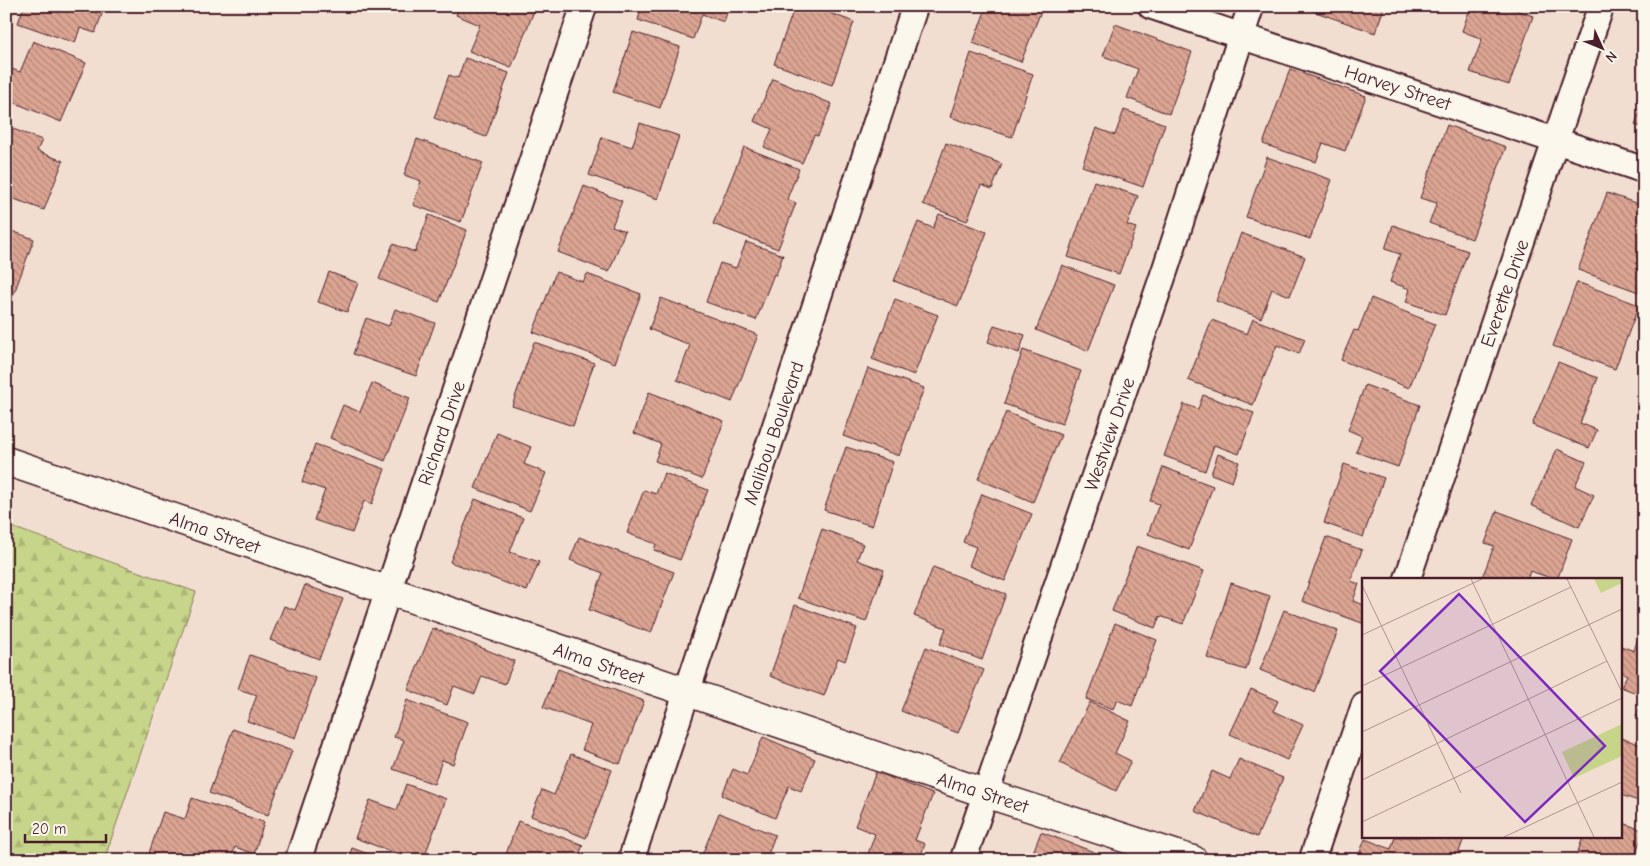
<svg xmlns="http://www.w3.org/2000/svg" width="1650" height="866" viewBox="0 0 1650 866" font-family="'Comic Neue',sans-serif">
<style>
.forest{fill:url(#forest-firs);stroke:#887a5a}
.building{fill:url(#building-back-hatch);stroke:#4a1f2b}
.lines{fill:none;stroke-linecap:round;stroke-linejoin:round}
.street-casing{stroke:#4a1f2b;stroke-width:29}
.secondary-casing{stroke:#4a1f2b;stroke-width:31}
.street{stroke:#fbf7ec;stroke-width:25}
.secondary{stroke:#fbf7ec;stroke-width:28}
.labels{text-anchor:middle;stroke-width:5;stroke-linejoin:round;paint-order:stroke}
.street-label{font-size:19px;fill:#4a1f2b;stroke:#fbf7ec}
.inset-road{fill:none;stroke:#af928f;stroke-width:1}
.view{fill:#7b2cbf;fill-opacity:0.15;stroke:#7b2cbf;stroke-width:2.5}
.inset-edge{fill:none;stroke:#4a1f2b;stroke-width:2.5}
</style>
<defs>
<pattern id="forest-firs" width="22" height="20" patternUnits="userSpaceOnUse" patternTransform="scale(1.25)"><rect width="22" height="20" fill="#c6d589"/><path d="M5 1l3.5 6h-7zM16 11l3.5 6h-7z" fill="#acb676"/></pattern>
<pattern id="building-back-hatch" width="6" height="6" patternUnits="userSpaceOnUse" patternTransform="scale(1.25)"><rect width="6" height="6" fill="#dca593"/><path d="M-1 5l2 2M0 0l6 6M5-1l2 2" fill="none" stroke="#b48678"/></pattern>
</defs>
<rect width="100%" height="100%" fill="#f2ded1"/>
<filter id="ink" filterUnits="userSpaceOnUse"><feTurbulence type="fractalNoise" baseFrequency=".02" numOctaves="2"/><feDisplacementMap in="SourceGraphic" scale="10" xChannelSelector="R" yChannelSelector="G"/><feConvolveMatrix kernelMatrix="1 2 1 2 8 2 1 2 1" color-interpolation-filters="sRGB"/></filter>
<g filter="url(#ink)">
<!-- forest -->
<path class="forest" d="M6 525 196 592 104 860H6Z"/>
<!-- building -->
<path class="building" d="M24 6H105L95 33 80 28 75 43 18 23Z
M460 6H536L511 68 469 51 480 25 456 15Z
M642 6H729L724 22 702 14 693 39 638 20Z
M795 6H811L854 22 832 85 774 64Z
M987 6H1043L1021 62 973 43Z
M1315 6H1380L1384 8 1375 33 1313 11Z
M1471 6H1505L1533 16 1509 85 1470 72 1482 39 1462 31Z
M1533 6H1553L1550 13Z
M1115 24 1192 52 1169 114 1127 98 1138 69 1103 56Z
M633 32 680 47 660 108 613 92Z
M33 41 86 63 61 122 6 99V67L20 72Z
M971 53 1033 74 1012 137 950 117Z
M465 58 509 73 486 137 434 118 449 75 458 78Z
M1290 69 1366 96 1345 151 1323 143 1316 162 1263 144Z
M773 79 832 104 818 136 814 135 802 163 764 147 772 129 754 121Z
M1644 100V128L1635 125Z
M1124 110 1165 124 1143 187 1082 166 1096 128 1115 135Z
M640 123 679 136 658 199 589 175 602 137 632 147Z
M1447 125 1506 147 1472 239 1429 223 1437 203 1420 198Z
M13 129 42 140 37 151 63 161 44 210 6 196V146Z
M417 139 483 163 461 222 413 205 421 181 404 175Z
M946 143 1002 164 992 189 981 185 967 221 923 204Z
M744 147 799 169 787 199 796 203 778 249 713 224Z
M1267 157 1332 180 1310 239 1246 217Z
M1094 181 1138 196 1127 225 1136 228 1119 274 1068 257Z
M584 186 622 201 612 226 625 231 609 272 558 252Z
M1607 193 1644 206V294L1578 270Z
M939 214 987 232 958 306 894 281 918 222 933 228Z
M429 215 467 230 439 302 379 279 393 244 415 252Z
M1393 225 1468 251 1445 315 1406 302 1410 289 1390 282 1400 254 1385 249Z
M6 229 34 239 13 296 6 293Z
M1241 233 1305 257 1290 296 1272 289 1261 318 1216 301Z
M746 242 783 255 776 275 774 274 756 320 706 302 720 263 736 268Z
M1062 265 1114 285 1088 351 1036 330Z
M329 272 358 283 347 312 318 302Z
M556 272 583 282 587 274 641 294 615 363 533 332Z
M1577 282 1639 305 1615 369 1553 346Z
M661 298 758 335 732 402 677 380 690 345 649 329Z
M1371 298 1435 324 1409 388 1341 360 1354 330 1358 331Z
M895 299 938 315 914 375 872 359Z
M395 309 435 323 416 376 353 354 366 318 389 326Z
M1253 319 1305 339 1299 354 1277 345 1253 405 1188 380 1212 320 1247 334Z
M994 325 1025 335 1019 353 988 342Z
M534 342 594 363 573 426 512 406Z
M1023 350 1081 371 1062 424 1004 404Z
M1558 362 1598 378 1580 423 1597 430 1589 448 1532 425Z
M868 368 924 388 899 456 843 436Z
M372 383 410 398 385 461 330 438 343 405 360 412Z
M1365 385 1420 405 1398 467 1356 452 1362 436 1348 430Z
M649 392 724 421 702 479 655 461 661 444 634 433Z
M1203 395 1254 413 1239 454 1214 445 1205 471 1164 456 1184 404 1198 409Z
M1006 412 1061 435 1033 502 978 479Z
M497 433 531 447 524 464 546 473 530 511 475 488Z
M315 444 385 469 372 504 364 501 352 533 314 520 325 490 302 482Z
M846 447 893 462 872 526 824 510Z
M1557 449 1586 462 1575 486 1594 495 1579 527 1531 505Z
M1218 454 1239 462 1232 482 1211 474Z
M1344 464 1384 478 1363 537 1324 523Z
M1163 467 1213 486 1189 550 1148 534 1159 504 1150 501Z
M664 473 708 490 680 560 654 550 656 544 627 533 644 490 656 494Z
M982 494 1032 514 1005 581 969 566 976 547 963 542Z
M475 499 523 518 510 552 539 562 527 591 450 562Z
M1497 511 1572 539 1557 580 1530 571 1527 580H1486L1482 578 1494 546 1485 543Z
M822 529 863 544 857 560 884 570 866 622 798 598Z
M579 537 674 572 651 633 589 610 603 573 570 560Z
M1326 537 1362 550 1351 581 1359 584 1353 601 1364 605V619L1362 623 1302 601Z
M1137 546 1204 571 1183 624 1160 616 1155 628 1112 611Z
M933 567 1006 594 982 660 940 644 946 628 914 616Z
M1231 583 1270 596 1246 670 1207 658Z
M305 585 343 599 319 659 270 640 284 606 295 610Z
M795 605 857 628 845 661 838 658 824 696 770 676Z
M1284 610 1338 631 1314 692 1260 670Z
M1115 623 1157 640 1132 706 1117 700 1113 709 1086 699Z
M433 628 514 661 505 684 482 676 475 694 454 686 447 705 408 690Z
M1638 638 1644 640V696L1621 687 1627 675 1621 672V646L1634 651Z
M926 647 984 670 958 733 901 711Z
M250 655 316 678 295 738 247 721 257 695 238 689Z
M558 669 644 701 620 764 582 750 591 725 543 707Z
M1251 689 1278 701 1273 711 1303 725 1287 760 1230 734Z
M1644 697V719L1636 716Z
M407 700 468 722 453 764 442 760 434 784 393 769 404 740 394 737Z
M1090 702 1130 721 1115 753 1131 761 1116 791 1060 763Z
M233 729 292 751 268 815 209 793Z
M763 737 815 759 801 791 789 786 775 818 722 795 733 769 747 775Z
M1621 738 1644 746V803L1621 795Z
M571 754 612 770 586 838 531 816 542 790 554 795Z
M1239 759 1283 778 1257 837 1195 811 1212 771 1230 779Z
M876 772 933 794 915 840 925 844 919 860H866L875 834 855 826Z
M406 784 446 799 423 860H414L355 838 370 800 397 810Z
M192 798 264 822 254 854 235 847 230 860H158L148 856 163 812 185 819Z
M719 813 775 835 766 860H700Z
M518 821 583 845 577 860H512L505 857Z
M1621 822 1644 831 1633 860H1575L1583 837H1621Z
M1041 832 1115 860H1030Z
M1395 837H1463L1464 838 1456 860H1357L1365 839 1391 849Z
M352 848 384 860H348Z"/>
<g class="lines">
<defs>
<path id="street" d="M1151 6 1644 170
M1407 580 1601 6
M298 860 584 6
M631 860 915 6
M963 860 1165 270 1251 6
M1312 860 1364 706"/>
<path id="secondary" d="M6 461 985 793 1193 860"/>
</defs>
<!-- street casing -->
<use href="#street" class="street-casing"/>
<!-- secondary casing -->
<use href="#secondary" class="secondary-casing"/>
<!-- street -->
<use href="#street" class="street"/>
<!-- secondary -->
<use href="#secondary" class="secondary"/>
</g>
</g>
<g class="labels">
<!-- street labels -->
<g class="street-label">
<text transform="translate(1398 87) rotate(18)" y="7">Harvey Street</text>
<text transform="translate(1504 293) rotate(-71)" y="7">Everette Drive</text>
<text transform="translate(441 433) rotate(-71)" y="7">Richard Drive</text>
<text transform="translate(773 433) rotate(-71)" y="7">Malibou Boulevard</text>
<text transform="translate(1109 434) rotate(-71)" y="7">Westview Drive</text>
<text transform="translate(215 532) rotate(19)" y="7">Alma Street</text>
<text transform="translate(599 663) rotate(19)" y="7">Alma Street</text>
<text transform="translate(983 792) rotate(18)" y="7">Alma Street</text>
</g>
</g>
<!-- overview -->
<g transform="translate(1362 578)">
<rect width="260" height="260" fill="#f2ded1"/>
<path d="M232 1H260V5L239 15ZM260 146V178L212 200 200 174Z" fill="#c6d589"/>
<path class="inset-road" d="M109 1 232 259M205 1 260 114M0 7 99 215M0 57 120 1M0 108 209 9M0 154 260 31M0 202 245 83M0 244 260 120M142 259 260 204"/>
<path class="view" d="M97 16 243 168 163 244 18 93Z"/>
<rect width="260" height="260" class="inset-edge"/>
</g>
<!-- margin -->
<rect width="1650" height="866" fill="none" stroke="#fbf7ec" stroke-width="25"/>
<rect x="12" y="12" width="1625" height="841" fill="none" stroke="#4a1f2b" stroke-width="2" filter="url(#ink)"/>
<!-- north arrow -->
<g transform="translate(1602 48) rotate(134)" stroke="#fbf7ec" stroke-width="4" paint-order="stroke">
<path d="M0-4L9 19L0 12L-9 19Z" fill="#4a1f2b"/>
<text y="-8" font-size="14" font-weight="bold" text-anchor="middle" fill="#4a1f2b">N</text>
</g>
<!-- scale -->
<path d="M25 834v8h81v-8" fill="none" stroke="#4a1f2b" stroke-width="2.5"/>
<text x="32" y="834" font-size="15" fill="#4a1f2b" stroke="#fbf7ec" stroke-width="4" paint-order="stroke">20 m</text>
</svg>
